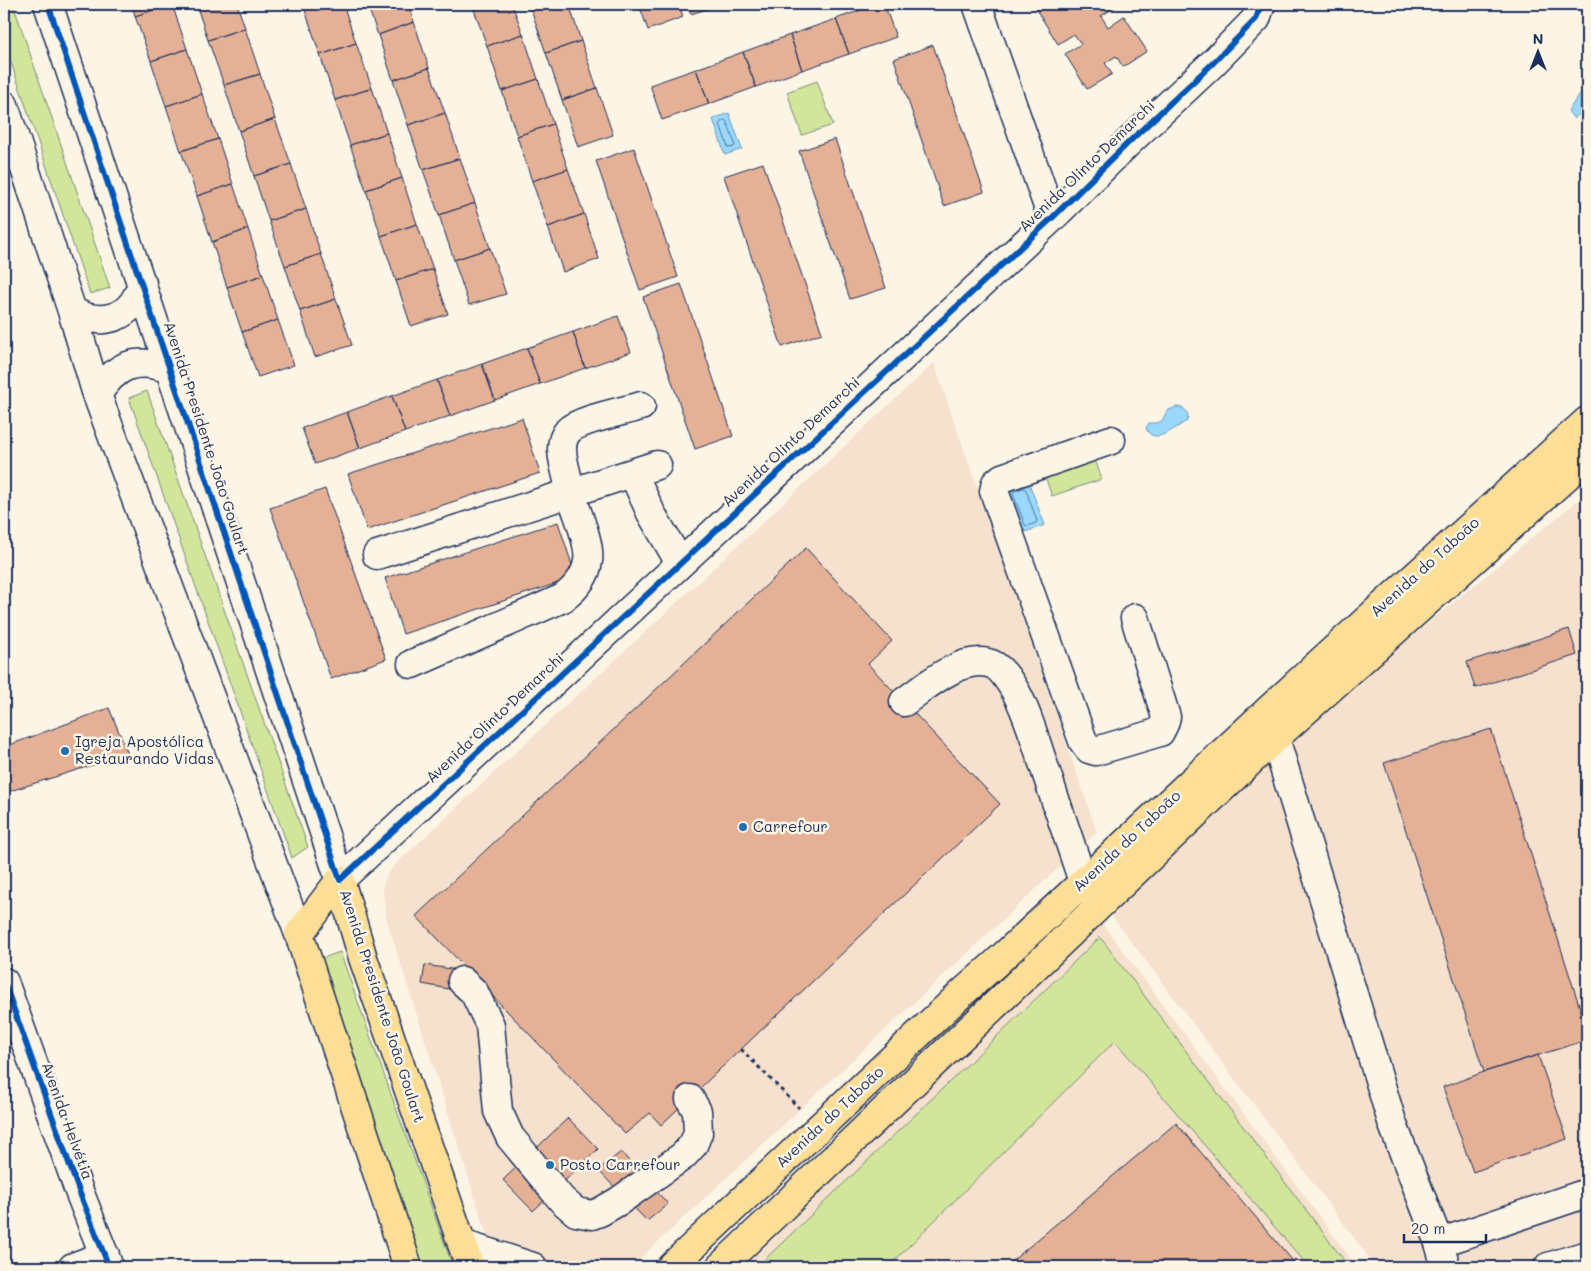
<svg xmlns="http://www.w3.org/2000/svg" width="1591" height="1271" viewBox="0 0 1591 1271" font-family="Mali,sans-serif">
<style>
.built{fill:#f5e1cd}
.green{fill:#d2e69b;stroke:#768a7c}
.water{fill:#9ad9fb;stroke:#6795bc}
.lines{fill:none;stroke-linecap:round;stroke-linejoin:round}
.shore{stroke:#4e739d;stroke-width:1}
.building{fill:#e4b196;stroke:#1b2f5e}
.minor-casing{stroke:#1b2f5e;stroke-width:31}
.major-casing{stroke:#1b2f5e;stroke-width:31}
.path{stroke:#1b2f5e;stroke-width:3;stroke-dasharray:4 4;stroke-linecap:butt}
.minor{stroke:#fcf5e5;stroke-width:28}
.major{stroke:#fcde96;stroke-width:28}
.cycleway-casing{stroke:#fcf5e5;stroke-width:9}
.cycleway{stroke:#0057b8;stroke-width:6}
.poi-dot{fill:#1f6fb2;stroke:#fcf5e5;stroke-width:2}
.labels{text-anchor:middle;stroke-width:5;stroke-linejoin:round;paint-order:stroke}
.street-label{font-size:15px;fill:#1b2f5e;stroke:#fcf5e5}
.poi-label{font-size:15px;fill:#1b2f5e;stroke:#fcf5e5;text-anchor:start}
</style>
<rect width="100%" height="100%" fill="#fcf5e5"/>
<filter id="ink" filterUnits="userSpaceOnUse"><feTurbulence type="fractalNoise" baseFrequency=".02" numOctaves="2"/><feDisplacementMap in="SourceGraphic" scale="10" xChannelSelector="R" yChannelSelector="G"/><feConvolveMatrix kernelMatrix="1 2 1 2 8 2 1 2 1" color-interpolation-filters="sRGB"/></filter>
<g filter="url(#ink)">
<!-- built -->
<path class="built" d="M934 363 1097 832 631 1267H500L492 1251 387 921 383 894V885L387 875 397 863Z
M1587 493V1267H1376L1109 912 1273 750Z
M1101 921 1357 1267H744Z"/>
<!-- green -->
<path class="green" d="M4 4H13L110 288 90 294 4 42Z
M817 81 833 125 802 135 787 92Z
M147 391 308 847 292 858 129 398Z
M1093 454 1102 479 1052 496 1043 471Z
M1100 937 1349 1267H1309L1115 1041 888 1267H757Z
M340 952 453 1267H423L314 961Z"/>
<!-- water -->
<path class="water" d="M1587 90V106L1574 119 1568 111 1582 91Z
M729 113 742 149 725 155 713 119Z
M1176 407C1185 407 1190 412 1187 421 1176 427 1153 447 1146 428L1149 423H1157L1162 421 1167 411Z
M1028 481 1045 525 1022 533 1006 489Z"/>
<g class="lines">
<!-- shore -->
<path class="shore" d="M725 120 727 122 735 144 734 147 730 148 728 147 720 124 721 122Z
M1024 488 1026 490 1037 521 1036 523 1027 526 1025 525 1013 494 1015 491Z"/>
</g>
<!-- building -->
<path class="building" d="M132 4H171L135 16Z
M172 4 187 49 151 61 135 16Z
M196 4H237L245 28 208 40Z
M303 4H323L305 10Z
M323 4H343L356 43 320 55 305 10Z
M367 4H408L414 22 378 35Z
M472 4H512L523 34 487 46Z
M537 4H569L581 41 546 53 530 6Z
M639 4H679L683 17 648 30Z
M687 4H722L691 14Z
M878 4H884L896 37 849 54 836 19Z
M1044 4H1116L1117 6 1101 16 1108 27 1124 16 1147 51 1123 67 1116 56 1105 63 1112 74 1087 89 1065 54 1081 44 1074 34 1058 44 1036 9Z
M836 19 849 54 802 70 790 35Z
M414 22 429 68 393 80 378 35Z
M245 28 260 74 224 85 208 40Z
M523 34 538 79 502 91 487 46Z
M790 35 802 70 756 87 743 52Z
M581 41 597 88 562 100 546 53Z
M356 43 372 88 335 100 320 55Z
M933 45 984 192 944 206 894 59Z
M187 49 202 94 166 106 151 61Z
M743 52 756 87 709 104 696 69Z
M429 68 445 113 408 125 393 80Z
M696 69 709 104 662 120 650 85Z
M260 74 275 119 239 131 224 85Z
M538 79 553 124 517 136 502 91Z
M372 88 387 133 350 145 335 100Z
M597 88 613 135 578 147 562 100Z
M202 94 218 139 181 151 166 106Z
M445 113 460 158 423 170 408 125Z
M275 119 291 164 254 176 239 131Z
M553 124 568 169 532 181 517 136Z
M387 133 402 178 366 190 350 145Z
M218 139 233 184 197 196 181 151Z
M835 139 886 288 850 299 799 151Z
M634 148 678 277 640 290 596 161Z
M460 158 475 203 439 215 423 170Z
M763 163 822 333 782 347 724 176Z
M291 164 306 209 269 221 254 176Z
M568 169 584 214 548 227 532 181Z
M402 178 417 224 381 236 366 190Z
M233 184 248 229 212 242 197 196Z
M475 203 490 248 454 260 439 215Z
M306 209 321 254 285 266 269 221Z
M584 214 599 259 563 272 548 227Z
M417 224 433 269 396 281 381 236Z
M248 229 263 275 227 287 212 242Z
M490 248 506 294 469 305 454 260Z
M321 254 336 299 300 311 285 266Z
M433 269 448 314 411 326 396 281Z
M263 275 278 320 242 332 227 287Z
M681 284 733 436 695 449 643 297Z
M336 299 352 345 315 357 300 311Z
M618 316 631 352 585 368 573 332Z
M278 320 294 365 258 377 242 332Z
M573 332 585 368 540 384 527 348Z
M527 348 540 384 495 400 482 364Z
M482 364 495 400 450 416 437 380Z
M437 380 450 416 405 432 392 396Z
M392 396 405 432 360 448 347 412Z
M347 412 360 448 315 464 302 428Z
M522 418 540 473 367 530 348 474Z
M325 489 386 659 331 679 270 508Z
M558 522 576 577 403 634 385 578Z
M806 548 892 641 868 664 1000 804 661 1125 650 1113 625 1134 416 916Z
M1569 629 1577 655 1475 688 1467 662Z
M109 708 128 754 10 791 4 767V747Z
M1491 729 1587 1030V1040L1484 1072 1384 763Z
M425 965 464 971 460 991 422 984Z
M1538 1055 1567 1139 1473 1172 1443 1087 1484 1072Z
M568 1118 598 1149 533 1211 503 1180Z
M1176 1123 1298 1267H1005Z
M621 1152 668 1204 647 1221 598 1170Z"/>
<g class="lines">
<defs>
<path id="minor" d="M48 4 340 880 1052 218 1131 140 1213 63 1256 19 1261 4
M977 4 1052 218
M4 105 72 311 97 395 299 934
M72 311C103 328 133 318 142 283
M97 395C116 364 136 357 170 369
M1111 440 1002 478 996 483 994 491 1083 741 1089 749 1096 751 1160 732 1164 724 1166 717 1135 618
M633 473 651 513 680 563
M377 555 657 465
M412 664 563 598C575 589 586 577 588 561 591 544 576 511 571 494 569 485 567 476 565 468 562 455 559 442 568 431 578 420 625 411 641 406
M904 702C925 687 960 656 988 663 1000 665 1010 682 1016 692 1028 714 1035 740 1043 763 1056 803 1070 842 1083 882L1096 900
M1275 738 1393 1125 1439 1243 1446 1267
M462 981 474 992 490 1025 498 1111 510 1137 562 1200 576 1212 592 1215 600 1212 619 1201 683 1156 693 1145 698 1133 697 1111 690 1099
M4 982 79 1191 109 1267
M1439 1243 1587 1193
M462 1244 533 1267
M73 1267 105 1255
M1548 1267 1587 1255"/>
<path id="major" d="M340 880 299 934 408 1267
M340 880 363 958 470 1267
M671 1267 961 994 996 963 1318 664 1587 421
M720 1267 1275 738 1587 458"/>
</defs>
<!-- minor casing -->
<use href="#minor" class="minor-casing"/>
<!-- major casing -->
<use href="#major" class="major-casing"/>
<!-- path -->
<path class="path" d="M741 1049 799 1108"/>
<!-- minor -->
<use href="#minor" class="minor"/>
<!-- major -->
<use href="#major" class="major"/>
<defs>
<path id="cycleway" d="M48 4 340 880 1052 218 1131 140 1213 63 1256 19 1261 4
M4 982 79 1191 109 1267"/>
</defs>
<!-- cycleway casing -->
<use href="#cycleway" class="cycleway-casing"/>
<!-- cycleway -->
<use href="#cycleway" class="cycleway"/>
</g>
</g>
<!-- markers -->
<g class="poi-dot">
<circle cx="65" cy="751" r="5"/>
<circle cx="743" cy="827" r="5"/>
<circle cx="550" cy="1165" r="5"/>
</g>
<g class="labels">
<!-- street labels -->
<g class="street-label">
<text transform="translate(1087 166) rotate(-44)" y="5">Avenida Olinto Demarchi</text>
<text transform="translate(206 438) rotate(72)" y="5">Avenida Presidente João Goulart</text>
<text transform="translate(791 442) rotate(-43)" y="5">Avenida Olinto Demarchi</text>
<text transform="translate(1425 567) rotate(-42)" y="5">Avenida do Taboão</text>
<text transform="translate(495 718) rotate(-43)" y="5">Avenida Olinto Demarchi</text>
<text transform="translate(1127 841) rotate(-43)" y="5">Avenida do Taboão</text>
<text transform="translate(382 1006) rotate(72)" y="5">Avenida Presidente João Goulart</text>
<text transform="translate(830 1117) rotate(-43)" y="5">Avenida do Taboão</text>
<text transform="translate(67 1121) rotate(70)" y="5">Avenida Helvétia</text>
</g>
<!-- poi labels -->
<g class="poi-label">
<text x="75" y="747">Igreja Apostólica<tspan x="75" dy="17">Restaurando Vidas</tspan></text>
<text x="753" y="832">Carrefour</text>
<text x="560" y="1170">Posto Carrefour</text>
</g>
</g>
<!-- margin -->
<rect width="1591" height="1271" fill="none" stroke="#fcf5e5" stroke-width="20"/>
<rect x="10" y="10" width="1571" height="1251" fill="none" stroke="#1b2f5e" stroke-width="2" filter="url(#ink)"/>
<!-- north arrow -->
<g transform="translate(1538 52)" stroke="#fcf5e5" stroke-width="4" paint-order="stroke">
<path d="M0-4L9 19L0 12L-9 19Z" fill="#1b2f5e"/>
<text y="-8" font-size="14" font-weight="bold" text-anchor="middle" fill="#1b2f5e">N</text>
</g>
<!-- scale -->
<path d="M1404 1234v8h82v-8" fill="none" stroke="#1b2f5e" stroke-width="2.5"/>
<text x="1411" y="1234" font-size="15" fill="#1b2f5e" stroke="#fcf5e5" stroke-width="4" paint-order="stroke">20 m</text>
</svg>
